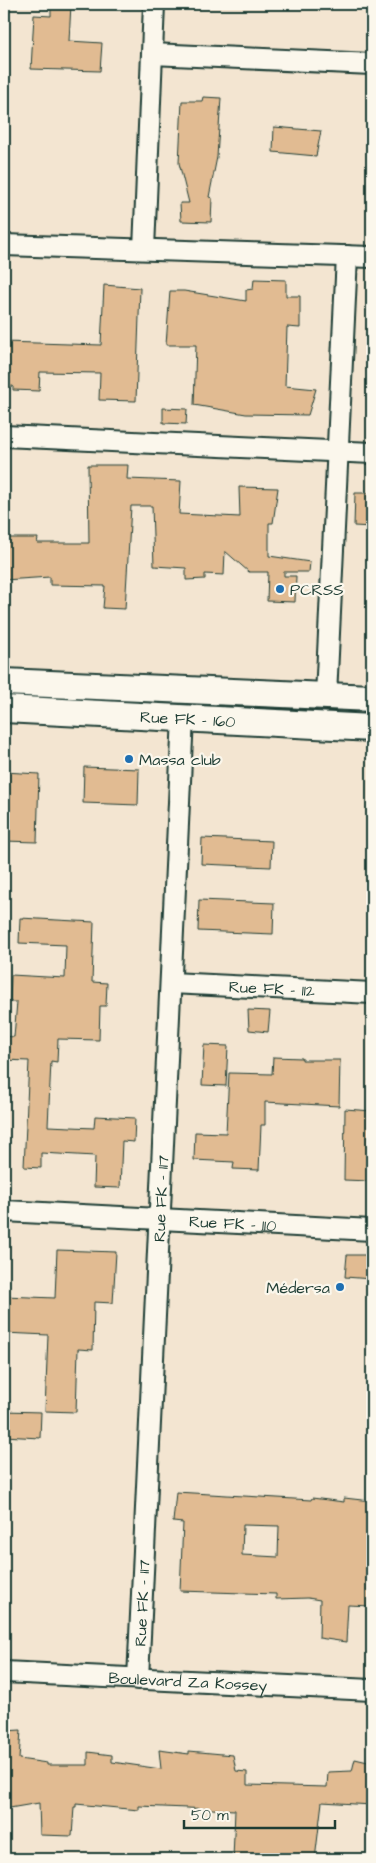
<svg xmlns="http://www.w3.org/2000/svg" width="376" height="1863" viewBox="0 0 376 1863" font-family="'Architects Daughter',sans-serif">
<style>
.building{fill:#e1bb92;stroke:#1f3d34;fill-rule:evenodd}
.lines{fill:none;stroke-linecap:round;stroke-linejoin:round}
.minor-casing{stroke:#1f3d34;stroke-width:24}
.major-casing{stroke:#1f3d34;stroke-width:30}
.minor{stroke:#fbf7ec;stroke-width:20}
.major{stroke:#fbf7ec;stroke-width:26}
.poi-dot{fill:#1f6fb2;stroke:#fbf7ec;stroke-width:2}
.labels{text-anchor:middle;stroke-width:4.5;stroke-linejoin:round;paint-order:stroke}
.poi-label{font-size:16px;fill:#1f3d34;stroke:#fbf7ec;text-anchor:start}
.street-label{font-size:16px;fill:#1f3d34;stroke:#fbf7ec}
</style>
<rect width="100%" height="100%" fill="#f3e5d1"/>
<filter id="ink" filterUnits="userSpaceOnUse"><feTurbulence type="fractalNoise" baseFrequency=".02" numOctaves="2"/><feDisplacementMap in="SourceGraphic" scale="10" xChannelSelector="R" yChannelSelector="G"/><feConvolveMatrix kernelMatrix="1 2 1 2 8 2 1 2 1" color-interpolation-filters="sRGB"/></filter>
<g filter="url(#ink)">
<!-- building -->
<path class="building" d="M51 4H71L69 41 102 43 100 71 31 69 34 15 51 16Z
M203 97 221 98 217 157 209 197 212 198 211 222 181 221 180 203H189L179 163 182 101H202Z
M274 127 321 131 316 156 273 152Z
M254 279 286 280V296H300V328L287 327 285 386 316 389 308 415 246 414 194 405 196 345H166L170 291H184L246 301V290L253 289Z
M104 285 140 288 136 401 99 400 100 373 40 372 39 391 13 390V386L4 387V342L101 345Z
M163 408 187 409 186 424 163 423Z
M88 465H128L127 479 181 481 179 514 240 517 239 487 278 488 273 523H269V556L310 562 309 572H284V576H296L295 602 267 601 268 572H249L225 551 224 575 205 574V579L186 580V568L154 566 152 506H131L125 609 103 608 105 586 50 585V577L4 580V538H38L37 543H89Z
M355 493H372V527L354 526Z
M84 767 139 769 138 805 83 803Z
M4 772 39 774 37 842 4 841Z
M202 838 272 841 271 867 201 864Z
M199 900 274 903 273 934 198 931Z
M20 918 94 922 92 982 107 983 106 1006H100L99 1040 58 1039 57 1062 51 1061 48 1126 94 1128 95 1116 135 1118 134 1142 122 1141 120 1188 94 1187 95 1156 41 1153V1168L24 1167 29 1061 4 1060V1036L14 1037 17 1002H10L11 975 65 978 66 945 19 943Z
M248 1010 270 1011 268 1032 249 1030Z
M204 1045 228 1046 226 1086 202 1085Z
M273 1057 302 1058V1060H340L339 1106 265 1102V1125H261L259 1170 233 1169 234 1162 194 1160 195 1132 226 1133 229 1073 272 1074Z
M345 1109 372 1111 370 1181 344 1180Z
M57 1250 116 1252 113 1303 94 1302 93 1350 78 1349 76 1412 45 1411 48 1335 4 1333V1296L55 1298Z
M347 1255H372V1279L345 1277Z
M4 1411 41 1412 40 1438 4 1436Z
M176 1492 311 1500 312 1498 344 1502V1498L371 1501 367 1561 372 1562V1606L348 1605 346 1642 319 1638 320 1600 308 1598 276 1599V1594L180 1591 183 1523 173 1522ZM243 1525 279 1526 278 1557 242 1555Z
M21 1730 19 1759 47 1763V1765H88V1752L112 1755V1762L161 1769 159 1750 189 1754V1751L233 1755 236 1771 247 1772V1785L327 1787 328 1772 352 1771 355 1759 372 1763V1805L322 1802 315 1859H295V1855L260 1853 259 1859H233L235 1810 139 1806V1810L76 1804V1807H74L72 1836 40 1835 39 1803 4 1809V1731Z"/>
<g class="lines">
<defs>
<g id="minor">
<path d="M152 54 372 64"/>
<path d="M4 245 372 257"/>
<path d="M144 249 154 4"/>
<path d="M4 436 372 453"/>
<path d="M326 696 347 256"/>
<path id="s1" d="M171 983 372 993"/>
<path id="s2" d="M4 1211 372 1230"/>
<path id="s3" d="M4 1672 372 1690"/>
<path id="s4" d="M138 1679 183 717"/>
</g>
<g id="major">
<path d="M4 682 372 698"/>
<path id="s5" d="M4 709 372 728"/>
</g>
</defs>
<!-- minor casing -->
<use href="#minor" class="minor-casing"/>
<!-- major casing -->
<use href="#major" class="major-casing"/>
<!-- minor -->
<use href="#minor" class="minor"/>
<!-- major -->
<use href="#major" class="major"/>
</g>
</g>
<!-- markers -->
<g class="poi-dot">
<circle cx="280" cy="589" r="5"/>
<circle cx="129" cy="759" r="5"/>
<circle cx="340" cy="1287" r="5"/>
</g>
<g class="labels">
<!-- poi labels -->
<g class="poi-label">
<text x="290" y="595">PCRSS</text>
<text x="139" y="765">Massa club</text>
<text x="330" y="1293" text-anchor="end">Médersa</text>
</g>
<!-- street labels -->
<g class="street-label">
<text dy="6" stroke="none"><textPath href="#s5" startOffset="184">Rue FK - 160</textPath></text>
<text dy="6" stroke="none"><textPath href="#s1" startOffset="101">Rue FK - 112</textPath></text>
<text dy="6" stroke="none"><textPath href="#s4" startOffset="481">Rue FK - 117</textPath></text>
<text dy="6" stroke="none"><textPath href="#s2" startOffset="229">Rue FK - 110</textPath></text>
<text dy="6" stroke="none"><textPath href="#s4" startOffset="76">Rue FK - 117</textPath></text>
<text dy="6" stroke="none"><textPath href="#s3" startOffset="184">Boulevard Za Kossey</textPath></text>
</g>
</g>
<!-- margin -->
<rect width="376" height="1863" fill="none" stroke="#fbf7ec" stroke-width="20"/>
<rect x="10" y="10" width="356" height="1843" fill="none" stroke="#1f3d34" stroke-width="2" filter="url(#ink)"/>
<!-- scale -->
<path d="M184 1820v8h151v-8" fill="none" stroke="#1f3d34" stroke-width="2.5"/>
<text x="191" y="1820" font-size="15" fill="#1f3d34" stroke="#fbf7ec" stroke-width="4" paint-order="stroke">50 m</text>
</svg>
